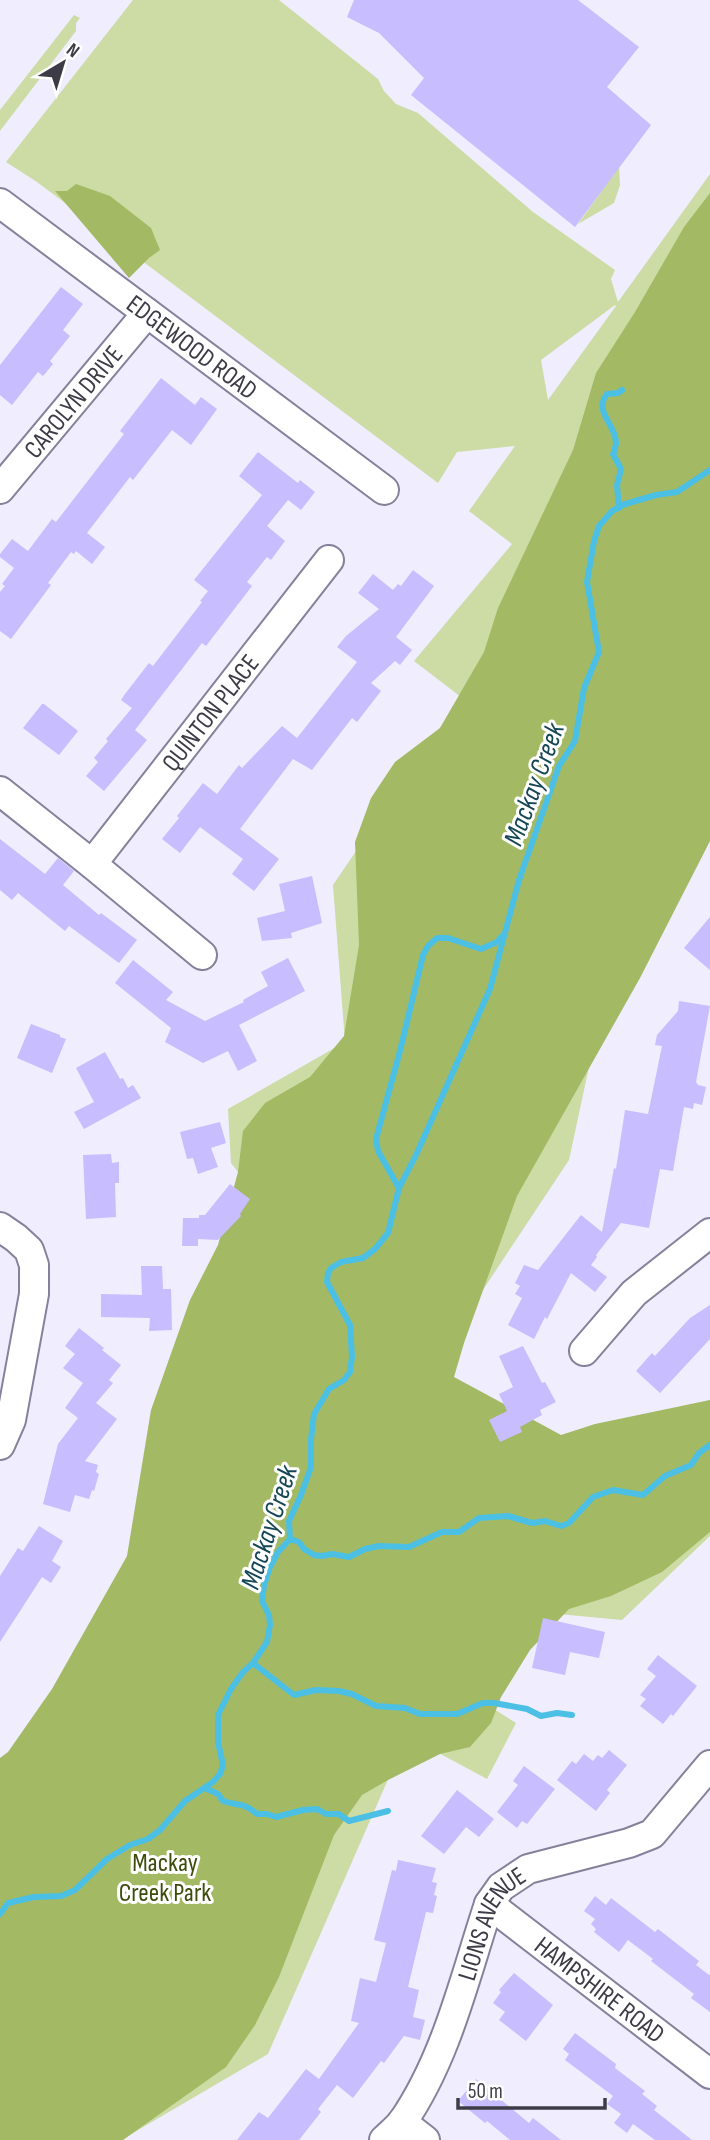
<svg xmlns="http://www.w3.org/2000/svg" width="710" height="2140" viewBox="0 0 710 2140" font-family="'Sofia Sans Condensed',sans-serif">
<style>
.green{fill:#ccdca4;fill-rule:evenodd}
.forest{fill:#a3b964}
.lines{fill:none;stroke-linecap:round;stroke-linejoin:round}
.stream{stroke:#4cc0e4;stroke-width:6}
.building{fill:#c8bdfe}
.minor-casing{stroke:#85819b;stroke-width:32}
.minor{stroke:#fff;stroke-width:28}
.labels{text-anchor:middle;stroke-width:6;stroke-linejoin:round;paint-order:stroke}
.street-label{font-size:26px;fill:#3c3b46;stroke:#fff}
.park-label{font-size:26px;fill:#3e4b0b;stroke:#fff}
.water-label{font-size:28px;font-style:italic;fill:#144655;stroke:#fff}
</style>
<rect width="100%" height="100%" fill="#efedfe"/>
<!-- green -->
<path class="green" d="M133 0H279L378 79 384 91 396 104 418 113 533 212 615 270 611 279 618 302 710 174V783L605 992 569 1160 418 1388 481 1485 710 1400V1536L622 1620 454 1604 427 1666 516 1723 487 1779 407 1736 268 2054 121 2140H0L296 1247 231 1163 228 1109 345 1042 333 885 461 697 414 661 512 544 469 511 515 446 457 452 438 483 37 182 6 162ZM615 305 616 306 548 400 541 360Z
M74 15 80 18 76 23V31L0 131V110Z
M619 167 620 185 614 203 578 224Z"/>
<!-- forest -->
<path class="forest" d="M76 184 110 196 151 228 160 250 149 258 129 278 55 191H67Z
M710 193V841L640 978 517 1196 464 1343 454 1377 561 1435 595 1424 710 1400V1532L662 1572 611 1596 569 1609 530 1650 501 1697 491 1723 470 1747 440 1754 388 1780 362 1795 334 1835 279 1977 255 2025 226 2067 123 2140H0V1758L8 1752 52 1689 127 1556 151 1410 190 1300 218 1245 238 1172 243 1131 265 1103 310 1077 344 1036 359 945 355 842 371 798 395 762 440 728 484 652 498 608 573 450 596 373 635 312 684 227Z"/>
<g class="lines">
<!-- stream -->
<path class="stream" d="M619 508 617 485 621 469 613 454C614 453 616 444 616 443 616 424 593 412 607 394L618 393 622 390
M399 1188 378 1151 376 1139 400 1051 423 955 428 946 437 938H448L481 949 497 942 501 937
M290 1539 299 1542 304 1549 314 1555 322 1556 332 1554 349 1557 365 1549 379 1546 409 1547 442 1532H459L479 1518 508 1516 532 1523 545 1521 561 1526 569 1523 593 1497 613 1490 643 1495 665 1476 691 1465 699 1453 710 1445
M253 1663 294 1695 316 1690 339 1691 352 1694 376 1706 405 1708 420 1714H457L483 1703H494L527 1709 541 1716 557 1713 572 1715
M205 1788 218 1794 223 1801C238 1806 244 1802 257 1814H267L276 1817 303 1810 317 1809 326 1814H339L349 1821 388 1811
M0 1914 8 1903 34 1897 61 1896 75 1890 107 1859 130 1845 148 1839 160 1830 185 1801 213 1782 220 1774 223 1765 218 1742V1715L231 1689 243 1672 253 1663 267 1642 270 1625 269 1615 262 1601 264 1585 270 1567 278 1552 290 1539 289 1521 301 1495 311 1467V1439L314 1414 329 1389 344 1380 350 1372 352 1357 350 1325 327 1282 328 1273 331 1268 341 1262 363 1258 375 1249 388 1233 399 1188 416 1155 490 989 519 880 559 766 575 741 584 688 599 652 587 582 594 541 599 526 612 511 625 504 656 495 677 492 710 470"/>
</g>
<!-- building -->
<path class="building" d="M354 0H578L639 47 607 87 651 125 575 227 411 95 424 78 379 33 347 17Z
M61 287 83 304 63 330 70 336 50 361 53 364 43 376 38 372 12 405 0 395V365Z
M161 378 195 405 201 397 217 409 191 445 172 430 133 480 130 477 87 533 105 547 92 564 76 551 74 554 71 552 48 583 51 585 11 639 0 631V592L5 586 2 584 14 568 0 557V554L12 539 28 551 52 519 56 522 124 434 120 431Z
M258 452 298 483 300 480 315 492 301 510 288 500 267 526 285 541 271 560 267 557 247 582 252 586 206 646 202 643 135 730 147 740 104 791 86 776 98 762 94 758 108 741 106 739 132 708 121 700 125 694 149 663 153 666 202 602 200 601 208 591 194 580 262 495 239 476Z
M413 570 434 586 396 637 412 650 400 665 395 661 371 683 381 691 357 722 352 718 312 770 293 759 240 829 279 859 254 891 232 874 243 859 200 827 180 853 162 839 179 818 177 816 203 783 217 794 239 765 242 768 282 726 297 738 357 662 337 647 346 636 379 609 358 593 373 574 393 590 398 584 401 586Z
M42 704H44L78 731 59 755 23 728Z
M0 839 45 874 58 858 74 871 63 885 99 915 101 913 137 940 119 963 69 926 65 931 18 893 12 900 0 890Z
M312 876 322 923 291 933 292 938 262 941 257 918 285 911 279 884Z
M710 917V970L684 948Z
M288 958 305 991 239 1025 257 1061 238 1071 228 1051 203 1063 165 1042 171 1028 115 983 133 960 173 992 166 1000 205 1021 244 1002 243 1000 268 986 261 972Z
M679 1001 710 1006 696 1082 698 1085 706 1087 702 1105 694 1103 693 1109 684 1107 673 1171 660 1169 649 1228 621 1223 596 1255 597 1257 591 1265 607 1277 595 1292 571 1273 547 1319 545 1317 534 1339 508 1325 522 1298 515 1294 520 1286 515 1283 524 1265 538 1270 581 1215 602 1232 614 1168 616 1169 625 1110 648 1114 662 1046 655 1045 657 1035 678 1011Z
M31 1024 60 1035V1037L66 1039 52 1073 17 1058Z
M105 1052 120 1079 123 1078 128 1088 133 1085 141 1098 84 1129 74 1112 94 1102 76 1068Z
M220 1122 226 1143 211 1148 218 1167 198 1174 193 1158 187 1159 180 1132Z
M111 1154 112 1163 119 1162V1183H115L116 1217 86 1219 83 1155Z
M230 1184 250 1199 240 1214 241 1216 218 1240 198 1239V1246H182L183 1218H199V1215H205Z
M141 1266H162L163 1289H171L172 1330 149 1331 150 1318 101 1317V1294L142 1295Z
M710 1305V1339L660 1393 636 1371 652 1353 655 1356 690 1318Z
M79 1328 104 1348 102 1350 121 1365 109 1380 113 1383 96 1403 117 1419 85 1461 98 1465 96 1472 99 1474 94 1491 92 1490 89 1499 75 1495 70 1512 43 1504 58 1444 78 1418 65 1408 83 1383 63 1368 75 1354 65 1346Z
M523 1346 542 1383 545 1382 556 1402 540 1410 542 1415 520 1427 522 1432 500 1442 489 1420 507 1411 499 1394 513 1387 499 1356Z
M39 1526 63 1541 52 1561 61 1567 51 1583 42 1577 0 1642V1576L18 1548 23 1551Z
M543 1618 605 1632 599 1658 570 1652 565 1675 532 1668Z
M658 1655 697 1686 673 1716 671 1714 663 1724 640 1706 646 1699 640 1695 656 1676 647 1669Z
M609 1750 627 1765 607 1790 610 1793 596 1811 557 1780 572 1761 576 1764 584 1754 593 1761 598 1755 602 1758Z
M524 1766 555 1789 527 1824 522 1821 517 1828 497 1812 518 1785 513 1781Z
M457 1790 494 1819 479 1837 466 1827 444 1854 421 1836Z
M398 1860 436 1868 432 1882 437 1883 434 1895 437 1896 433 1913 426 1912 408 1987 419 1990 413 2017 425 2020 420 2040 404 2036 384 2063 381 2061 353 2098 337 2085 318 2109 321 2112 299 2140H237L259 2112 268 2118 306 2069 319 2079 359 2023 351 2021 360 1978 376 1982 386 1943 374 1940 392 1870 396 1871Z
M595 1896 606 1905 611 1898 655 1932 658 1929 699 1961 696 1965 709 1975 710 1974V2012L691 1998 694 1994 651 1961 653 1959 628 1940 619 1952 594 1932 596 1929 591 1924 595 1919 584 1911Z
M514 1973 553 2005 526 2041 499 2020 505 2012 493 2003 501 1992 499 1990Z
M575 2033 616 2064 615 2068 645 2091 642 2094 657 2106 654 2110 692 2140H655L633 2124 627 2133 614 2123 621 2114 607 2104 613 2096 565 2060 569 2054 563 2049Z
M476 2079 529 2123 533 2118 561 2140H510L487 2121 485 2123 458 2101Z"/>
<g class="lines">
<defs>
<g id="minor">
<path id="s1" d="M0 203 384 490"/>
<path id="s2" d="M0 489 147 313"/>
<path d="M0 791 92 864 202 955"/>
<path id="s3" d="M92 864 329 560"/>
<path d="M0 1227 16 1238 29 1250 34 1265V1294L11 1420 0 1445"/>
<path d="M584 1351 634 1293 710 1233"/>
<path id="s4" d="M489 1904 710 2074"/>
<path d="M402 2122 425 2140"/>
<path id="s5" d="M384 2140C390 2134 398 2128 403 2121 447 2057 465 1976 489 1904L501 1887 528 1869 629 1843 652 1834 710 1765"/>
</g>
</defs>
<!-- minor casing -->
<use href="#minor" class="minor-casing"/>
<!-- minor -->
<use href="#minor" class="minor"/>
</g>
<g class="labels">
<!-- street labels -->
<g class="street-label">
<text dy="9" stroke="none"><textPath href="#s1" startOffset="240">EDGEWOOD ROAD</textPath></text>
<text dy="9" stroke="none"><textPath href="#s2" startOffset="114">CAROLYN DRIVE</textPath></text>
<text dy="9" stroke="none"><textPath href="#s3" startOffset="192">QUINTON PLACE</textPath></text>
<text dy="9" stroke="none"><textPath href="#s5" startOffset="245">LIONS AVENUE</textPath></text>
<text dy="9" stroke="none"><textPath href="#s4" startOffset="140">HAMPSHIRE ROAD</textPath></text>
</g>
<!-- park labels -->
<g class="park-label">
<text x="165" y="1871">Mackay<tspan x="165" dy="30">Creek Park</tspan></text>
</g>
<!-- water labels -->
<g class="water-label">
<text transform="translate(533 784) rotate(-70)" y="10">Mackay Creek</text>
<text transform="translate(268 1527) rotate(-72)" y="10">Mackay Creek</text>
</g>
</g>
<!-- north arrow -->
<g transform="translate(63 63) rotate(38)" stroke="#ffffff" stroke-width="5" paint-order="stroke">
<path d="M0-5L12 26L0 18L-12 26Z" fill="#3c3b46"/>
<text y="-10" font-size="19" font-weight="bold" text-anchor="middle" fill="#3c3b46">N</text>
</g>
<!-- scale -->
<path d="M458 2098v10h147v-10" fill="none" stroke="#3c3b46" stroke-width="3.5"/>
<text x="468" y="2098" font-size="21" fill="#3c3b46" stroke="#ffffff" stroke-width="5" paint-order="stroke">50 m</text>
</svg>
